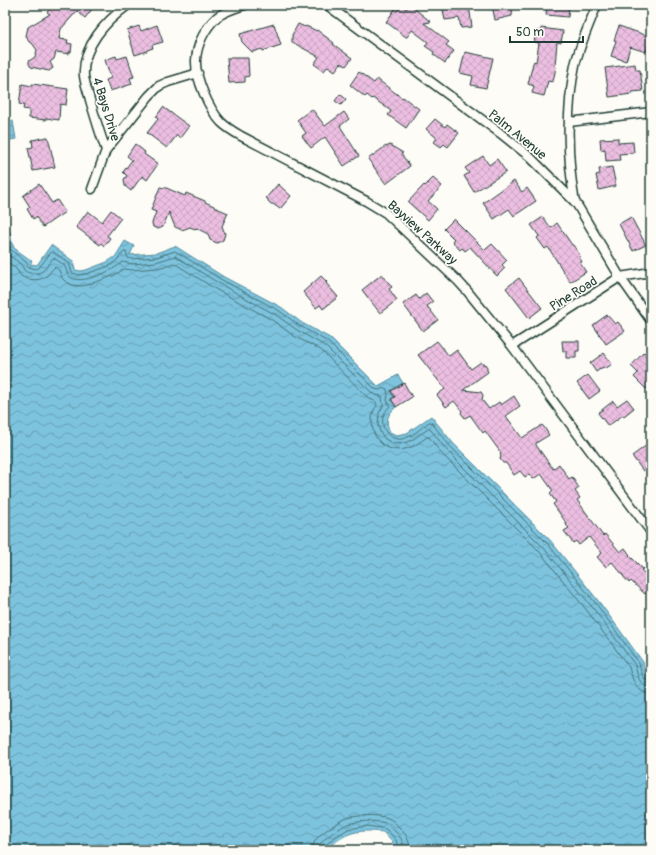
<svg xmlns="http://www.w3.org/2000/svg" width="656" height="855" viewBox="0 0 656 855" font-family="Pangolin,sans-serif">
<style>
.water{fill:url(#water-waves);stroke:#578d9a}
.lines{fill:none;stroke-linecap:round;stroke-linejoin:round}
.shore{stroke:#457378;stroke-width:1}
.building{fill:url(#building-cross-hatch);stroke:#1f3d34}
.street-casing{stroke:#1f3d34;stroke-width:11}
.street{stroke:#fdfcf7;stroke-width:8}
.labels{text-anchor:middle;stroke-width:3.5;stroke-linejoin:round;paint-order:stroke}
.street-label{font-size:13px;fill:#1f3d34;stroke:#fdfcf7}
</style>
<defs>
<pattern id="water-waves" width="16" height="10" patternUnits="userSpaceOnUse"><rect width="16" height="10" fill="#7dc3de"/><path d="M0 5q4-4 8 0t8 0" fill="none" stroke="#66a0b5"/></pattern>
<pattern id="building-cross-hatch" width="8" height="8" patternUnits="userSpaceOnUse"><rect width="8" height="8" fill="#ecbee1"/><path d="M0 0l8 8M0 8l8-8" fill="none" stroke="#caa4c2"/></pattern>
</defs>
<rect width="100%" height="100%" fill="#fdfcf7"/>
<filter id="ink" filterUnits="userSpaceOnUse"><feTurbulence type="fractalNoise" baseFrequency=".025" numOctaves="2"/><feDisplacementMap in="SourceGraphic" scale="8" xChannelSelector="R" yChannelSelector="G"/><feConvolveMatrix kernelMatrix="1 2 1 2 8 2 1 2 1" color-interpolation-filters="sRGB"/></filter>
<g filter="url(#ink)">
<!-- water -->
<path class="water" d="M5 121H13L16 139 5 141Z
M5 205 12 243 14 248 32 261 30 264 37 265 51 245 73 261 75 270 81 271 86 270 107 262 115 257 125 241 134 246 130 255 156 253 175 246 224 277 281 307 302 323 330 338 378 386 398 375 403 383 390 391 394 397 391 399 396 407C387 415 385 421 390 432L396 435 407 433 431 416 453 443 550 540 600 603 643 662 645 672 651 681V850H396L393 843 383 832C356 829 346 832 326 850H5Z"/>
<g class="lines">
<!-- shore -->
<path class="shore" d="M5 231 8 244 11 250 26 262 29 267 36 269 39 268 51 252 52 251 69 263 72 273 80 275 86 274 109 266 117 260 124 252H126L128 258 131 259 157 257 175 251 222 280 278 310 300 326 328 342 375 389 379 390 384 388 387 389 388 395 387 400 390 406C388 408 386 411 384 414 379 426 388 441 402 439 412 437 421 428 429 422H431L450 446 547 543 597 605 639 663C641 671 642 681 651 682
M5 250C10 259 17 259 21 265 23 266 23 269 24 270 27 273 30 273 33 273 43 275 47 266 52 259L54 258C57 260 61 263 64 265 67 269 66 273 69 276 80 287 114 270 123 262L132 264 156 262 175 256 220 284 276 315 297 330 325 346 372 393 375 395 382 396 383 406 379 413 378 424 380 432 385 439 394 444 404 443 412 440 428 429H430L446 449 455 459 543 547 593 608 635 665C637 674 639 687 651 688
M5 260C8 263 13 265 15 268 18 270 19 274 21 276 27 280 37 281 43 278 49 275 51 270 55 267L59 270 62 278 66 282 72 285 82 286 90 284 113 276 124 269 132 270 158 268 174 263 217 290 272 320 294 336 321 350 367 397 376 402C376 403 377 404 377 405 377 405 374 410 374 410 372 414 372 419 372 422 372 441 388 453 405 449 413 447 420 442 427 437H429L441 453 539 551 588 612 629 667C632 679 636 693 651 694
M313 850C313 847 313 844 315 841 319 834 337 822 345 819 354 815 378 814 388 818 393 820 396 824 400 828 406 834 410 841 410 850
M319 850C319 847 318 846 320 844 323 839 342 826 348 824 358 821 375 820 385 823 390 825 393 830 397 833 401 838 404 843 404 850
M324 850 325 846 331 840 348 829 368 826 386 829 396 840 399 850"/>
</g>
<!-- building -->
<path class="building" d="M54 5H90L93 8 85 18 77 11 61 29 59 39 68 40 67 43 72 44 71 52H69V54L56 52 54 59 50 62 53 68 49 71 31 67 29 64V61L35 57 37 50 32 43 29 42 26 36 28 27 50 14 47 12Z
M401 5 406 9 410 5 431 22 424 23 449 42 446 45 454 51 445 63 433 54 434 52 425 46 428 42 412 30 407 37H406L386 22 395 9 397 11Z
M442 5H469L472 27 461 28 459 18 445 20Z
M492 5H513L512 16 495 20Z
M547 5H569L568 17 546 15Z
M274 24 281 45 263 51 262 49 252 52 242 42 240 34Z
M298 24 305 27 306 26 317 31V30L334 43 333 44 352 58 346 66 341 63 335 71 328 66 324 71 314 64 319 57 292 42V35Z
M157 25 163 42 152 45 153 48 147 50V51L135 55 127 30 139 26 141 31Z
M619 26 651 37 646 52 630 47 626 61 611 56 616 41 614 40Z
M541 28 563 31 561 43 557 42 555 66 556 67 553 82 548 81 544 96 532 93 534 86 528 84 533 63 534 61 536 62 539 43 534 42 536 31H541Z
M465 52 493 58 486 88 471 85 473 76 460 73Z
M116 56 117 59 127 56 134 77 130 78 132 84 110 91 106 80 111 78 105 60Z
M227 58H248L249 76 245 77V82L229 83Z
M635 64 636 70H640L643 91 632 92V94L609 97 605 68Z
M359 72 374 83 377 79 402 98 403 97 419 109 406 128 388 115 391 111 373 98 372 99 367 95 365 97 350 85Z
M22 84 32 86V84L68 89 66 105 60 104 59 120 46 118V120L29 118V110L23 109 24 105 19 104Z
M340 94 346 99 341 105 335 101Z
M163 107 189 126 180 138 177 135 167 148 147 133 158 119 156 117Z
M312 109 325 126 344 112 349 119 340 126 359 156 344 166 325 137 311 148 302 136 306 133 297 120Z
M435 119 445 127 447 124 459 133 448 147 444 144 441 147 434 142 437 138 426 129Z
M47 137H48L55 167 33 171 28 148 33 147 32 140Z
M618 138V143L633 142 634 153 619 154 620 160 606 161 605 149 601 150 600 139Z
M135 144 145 152 144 154 158 164 147 180 142 176 131 191 125 186 124 179 127 176 123 172 132 160 127 156Z
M390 145 403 153 401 154 410 166 386 184 368 159 386 146V147Z
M483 156 489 165 497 159 506 172 474 192 464 176 469 173 465 168Z
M612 167 616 186 599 190 596 175 600 174 599 169Z
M433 178 442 186 428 201 437 209 428 220 408 202 424 185 425 186Z
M514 181 522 192 527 188 536 201 514 216 509 209 494 219 483 203Z
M39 184 52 203 57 200 65 212 43 227 36 217 33 219 27 209 30 207 23 196Z
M278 184 291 196 280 209 273 204H271L268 201V199L266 198Z
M160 187 164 188V187L185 196 186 193 205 201V202L214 206V207L228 213 222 226 225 234 223 240 217 243 210 240 208 234 196 228 195 229 190 227 182 230 175 227 169 212 163 227 158 229 153 227 152 223 156 212 151 210Z
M111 210 121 218 107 236 110 238 104 246 101 243 100 245 76 227 88 211 102 222Z
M543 217 551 228 557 223 572 245H573L580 255 579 256 582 262 580 263 586 272 570 282 548 247 545 249 537 238 539 236 531 225Z
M631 217 646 245 633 251 619 224Z
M454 219 485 250 492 244 507 260 502 265 505 268 497 276 470 247 465 251 462 248 460 250 452 241 454 239 444 229Z
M382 274 392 287 389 289 397 300 380 313 362 290Z
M321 276 327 282 326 283 338 297 323 309 320 305 316 308 303 292Z
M519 278 542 308 529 318 506 288Z
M426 293 433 302 427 306 438 320 423 331 403 304 416 295 419 299Z
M607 315 615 324 618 322 625 331 606 344 593 325Z
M437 341 449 356 457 350 471 369 481 362 483 365 485 364 487 367V370L488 372 463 390 481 392 483 395 482 400 489 409 499 402 501 405 514 396 520 406 506 416 522 438 542 425 544 427 549 435 536 443V445L553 469 559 464 569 479 572 477 579 488 575 491 580 498 577 500 603 536 605 534 620 552 625 548 630 555H629L643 569 641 570 651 580V588L645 594 631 581 629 583 623 576V575L612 562 606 567 597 557 602 553 589 537 579 545 576 541 573 543 564 531 569 528 566 525 567 524 553 504 556 502 550 494 553 491 541 474 533 479 529 474 525 477 520 471 514 475 506 463H503L500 459 501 456 500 454 501 453 485 431 483 433 470 415 465 418 461 413 462 411 454 401 446 407 437 395 445 389 418 355Z
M562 341H579V351H576V358H566V351H563Z
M644 352 651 359V384L646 389 634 377 638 373 631 366Z
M604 353 612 364 605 369 603 367 596 372 590 363Z
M588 375 600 391 589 399 577 383Z
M404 383 412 397 396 407 391 399 395 397 391 391Z
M627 399 634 408 624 416 623 415 608 426 598 413 613 401 617 406Z
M651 442V465L643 471 632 456Z"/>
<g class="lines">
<defs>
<path id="street" d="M245 5C235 8 225 11 217 17 205 28 197 44 196 60 195 78 209 109 221 122 227 128 234 132 241 136L366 201 386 213 458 281 468 292 512 346 651 532
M327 5 500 133 530 157 576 203 620 277 651 321
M569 122 651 112
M106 150C100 134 95 117 90 100 88 92 85 84 84 76 82 46 106 21 128 5
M92 189 106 150 149 96 159 86 168 82 198 73
M575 203C567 159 566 109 575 65 580 45 589 24 597 5
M512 346 620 277 651 272"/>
</defs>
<!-- street casing -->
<use href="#street" class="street-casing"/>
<!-- street -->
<use href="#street" class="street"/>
</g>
</g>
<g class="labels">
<!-- street labels -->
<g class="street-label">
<text transform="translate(107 109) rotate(73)" y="5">4 Bays Drive</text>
<text transform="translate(518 134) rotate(39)" y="5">Palm Avenue</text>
<text transform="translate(423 232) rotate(42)" y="5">Bayview Parkway</text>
<text transform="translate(573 293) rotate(-32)" y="5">Pine Road</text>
</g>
</g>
<!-- margin -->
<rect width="656" height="855" fill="none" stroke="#fdfcf7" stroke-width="20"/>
<rect x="10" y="10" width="636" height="835" fill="none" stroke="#1f3d34" stroke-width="1.5" filter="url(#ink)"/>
<!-- scale -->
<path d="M510 36v6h73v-6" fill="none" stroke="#1f3d34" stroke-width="2"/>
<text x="516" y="36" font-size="12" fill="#1f3d34" stroke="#fdfcf7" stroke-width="3" paint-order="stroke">50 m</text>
</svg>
